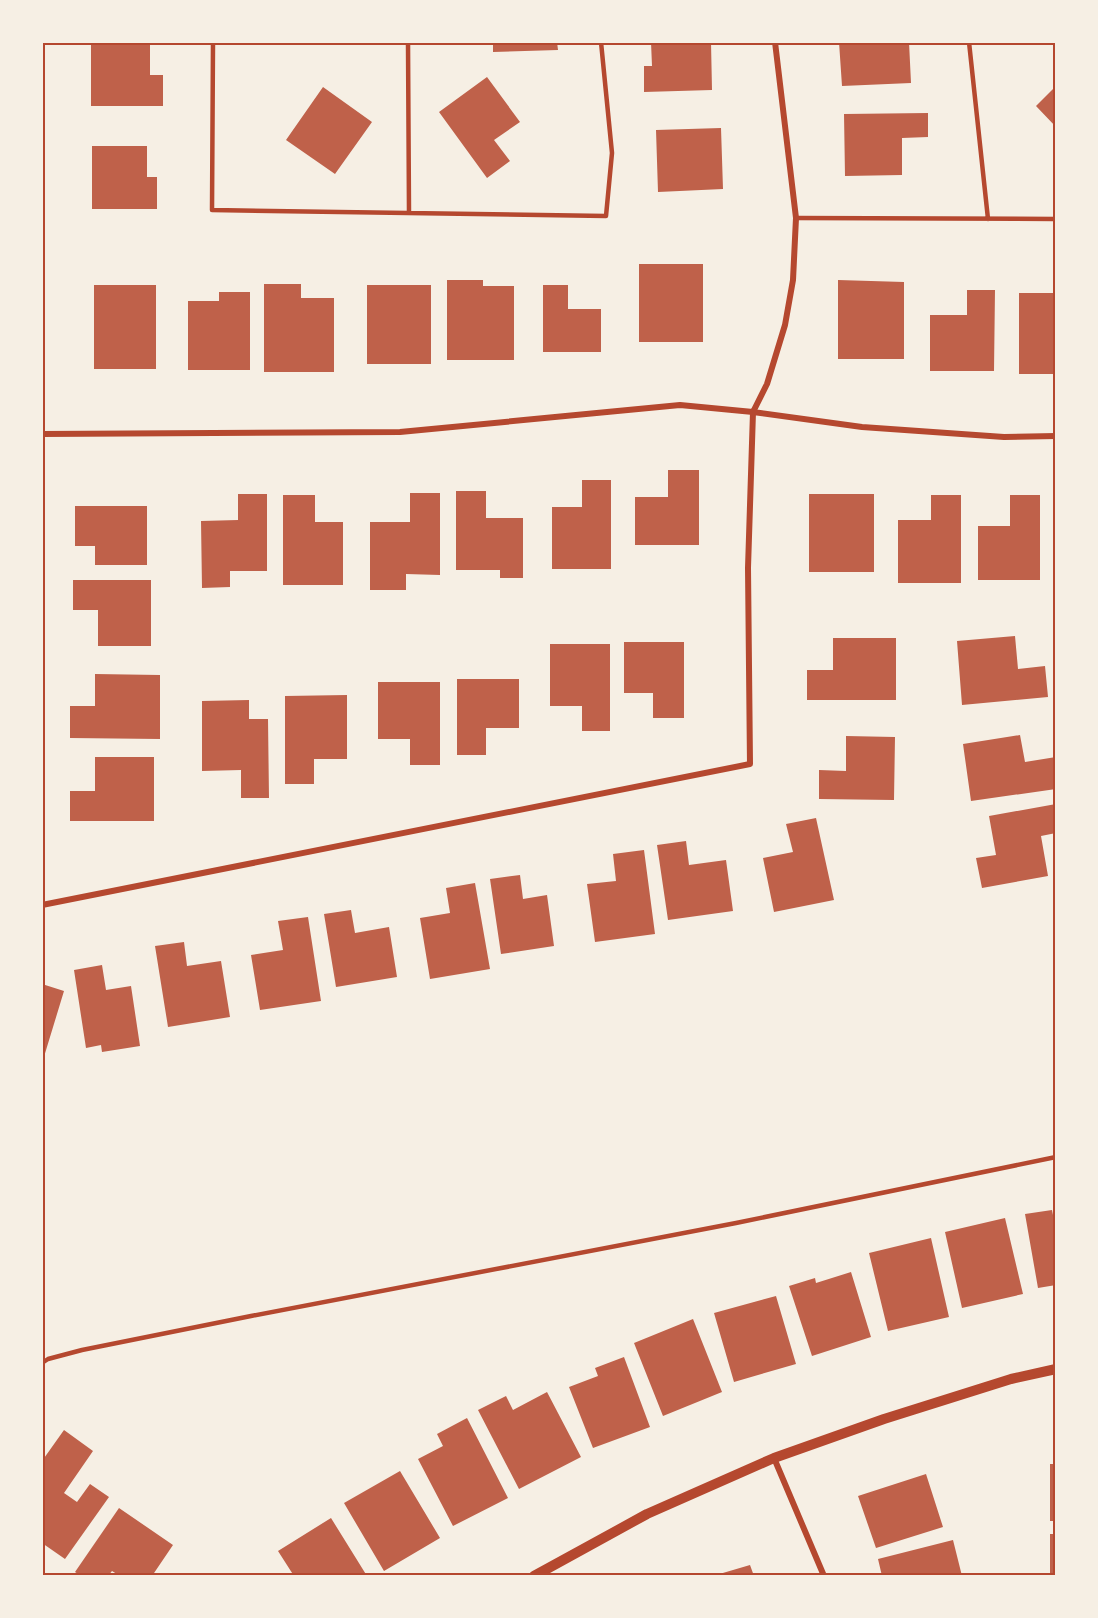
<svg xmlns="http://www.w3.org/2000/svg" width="1098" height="1618" viewBox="0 0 1098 1618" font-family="Mulish,sans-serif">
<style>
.building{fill:#bf614a}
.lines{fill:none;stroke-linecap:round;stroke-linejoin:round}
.service{stroke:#b5482f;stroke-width:4.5}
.minor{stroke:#b5482f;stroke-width:6}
.tertiary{stroke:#b5482f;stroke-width:10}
.neatline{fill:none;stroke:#b5482f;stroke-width:2}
</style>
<rect width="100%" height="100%" fill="#f6efe4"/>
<!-- building -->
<path class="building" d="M493 42H557L558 50 493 52Z
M651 42H711L712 90 644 92V66H652Z
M839 42H909L911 83 842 86Z
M91 43H150V75H163V106H91Z
M487 77 520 122 494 140 510 161 487 178 439 112Z
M1056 86V127L1036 106Z
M323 87 372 122 335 174 286 140Z
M928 113V137L902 138V175L845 176 844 114Z
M721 128 723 189 658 192 656 130Z
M92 146H147V177H157V209H92Z
M639 264H703V342H639Z
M447 280H483V286H514V360H447Z
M838 280 904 282V359H838Z
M264 284H301V298H334V372H264Z
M94 285H156V369H94Z
M367 285H431V364H367Z
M543 285H568V309H601V352H543Z
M967 290H995L994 371H930V315H967Z
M219 292H250V370H188V301H219Z
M1019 293H1056V374H1019Z
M668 470H699V545H635V497H668Z
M582 480H611V569H552V507H582Z
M456 491H486V518H523V578H500V570H456Z
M410 493H440V575L406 574V590H370V522H410Z
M238 494H267V571H230V587L202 588 201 521 238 520Z
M809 494H874V572H809Z
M283 495H315V522H343V585H283Z
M931 495H961V583H898V520H931Z
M1010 495H1040V580H978V526H1010Z
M75 506H147V565H95V546H75Z
M73 580H151V646H98V610H73Z
M1015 636 1018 669 1045 666 1048 697 962 705 957 641Z
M833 638H896V700H807V670H833Z
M624 642H684V718H653V693H624Z
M550 644H610V731H582V706H550Z
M95 674 160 675V739L70 738V706H95Z
M457 679H519V728H486V755H457Z
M378 682H440V765H410V739H378Z
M347 695V759H314V784H285V696Z
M249 700V719H268L269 798H241V770L202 771V701Z
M1020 735 1025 762 1056 757V789L971 801 963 744Z
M846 736 895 737 894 800 819 799V770L846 771Z
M95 757H154V821H70V791H95Z
M1056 804V833L1041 836 1048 876 982 888 976 858 996 855 989 816Z
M816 818 834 900 774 912 763 858 793 852 786 824Z
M686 841 689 865 726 860 733 911 668 920 657 845Z
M644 850 655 934 595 942 587 884 616 881 613 854Z
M520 875 523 899 547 895 554 946 501 954 490 879Z
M475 883 490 969 430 979 420 918 450 913 446 888Z
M351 910 355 933 389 927 397 977 336 987 324 914Z
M308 917 321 1001 260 1010 251 955 283 950 278 921Z
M184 942 187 966 221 961 230 1017 168 1027 155 946Z
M102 965 106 990 131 986 140 1046 102 1052 101 1045 86 1048 74 970Z
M42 984 64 991 43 1060H42Z
M1052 1210 1054 1220H1056V1285L1038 1288 1025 1214Z
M1005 1218 1023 1294 962 1308 945 1232Z
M931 1238 949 1317 888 1331 869 1253Z
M851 1272 871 1337 812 1356 789 1286 815 1278 816 1283Z
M776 1296 796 1364 734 1382 714 1313Z
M693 1319 722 1392 663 1416 634 1343Z
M624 1357 650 1427 593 1448 569 1387 598 1376 595 1368Z
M547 1392 581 1457 519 1489 478 1410 506 1396 513 1410Z
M467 1418 508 1498 453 1526 418 1459 443 1446 437 1434Z
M64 1430 93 1451 64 1493 77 1502 90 1484 109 1497 65 1559 42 1543V1461Z
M1050 1464H1056V1521H1050Z
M400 1471 440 1538 384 1571 344 1503Z
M926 1474 943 1527 876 1548 858 1496Z
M119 1508 173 1545 152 1576H120L112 1571 108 1576H81L75 1572Z
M331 1518 367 1576H294L278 1551Z
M1050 1534H1056V1576H1050Z
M953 1540 962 1576H882L878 1559Z
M750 1565 754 1576H716V1575Z"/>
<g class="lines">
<!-- service -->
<path class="service" d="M213 42 212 210 606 216 612 153 601 42
M408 42 409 213
M969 42 988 219
M796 218 1056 219
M42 1363 48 1359 82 1350 251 1316 736 1223 1056 1157"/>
<!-- minor -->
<path class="minor" d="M42 434 400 432 680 405 753 412 862 427 1004 437 1056 436
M42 905 750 764 748 568 753 412 767 384 785 325 793 280 796 218 775 42
M774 1458 824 1576"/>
<!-- tertiary -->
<path class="tertiary" d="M534 1576 647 1514 774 1458 884 1419 1011 1379 1056 1369"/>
</g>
<!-- border -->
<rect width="1098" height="1618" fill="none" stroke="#f6efe4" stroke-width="87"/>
<rect x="44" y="44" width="1010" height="1530" class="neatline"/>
</svg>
